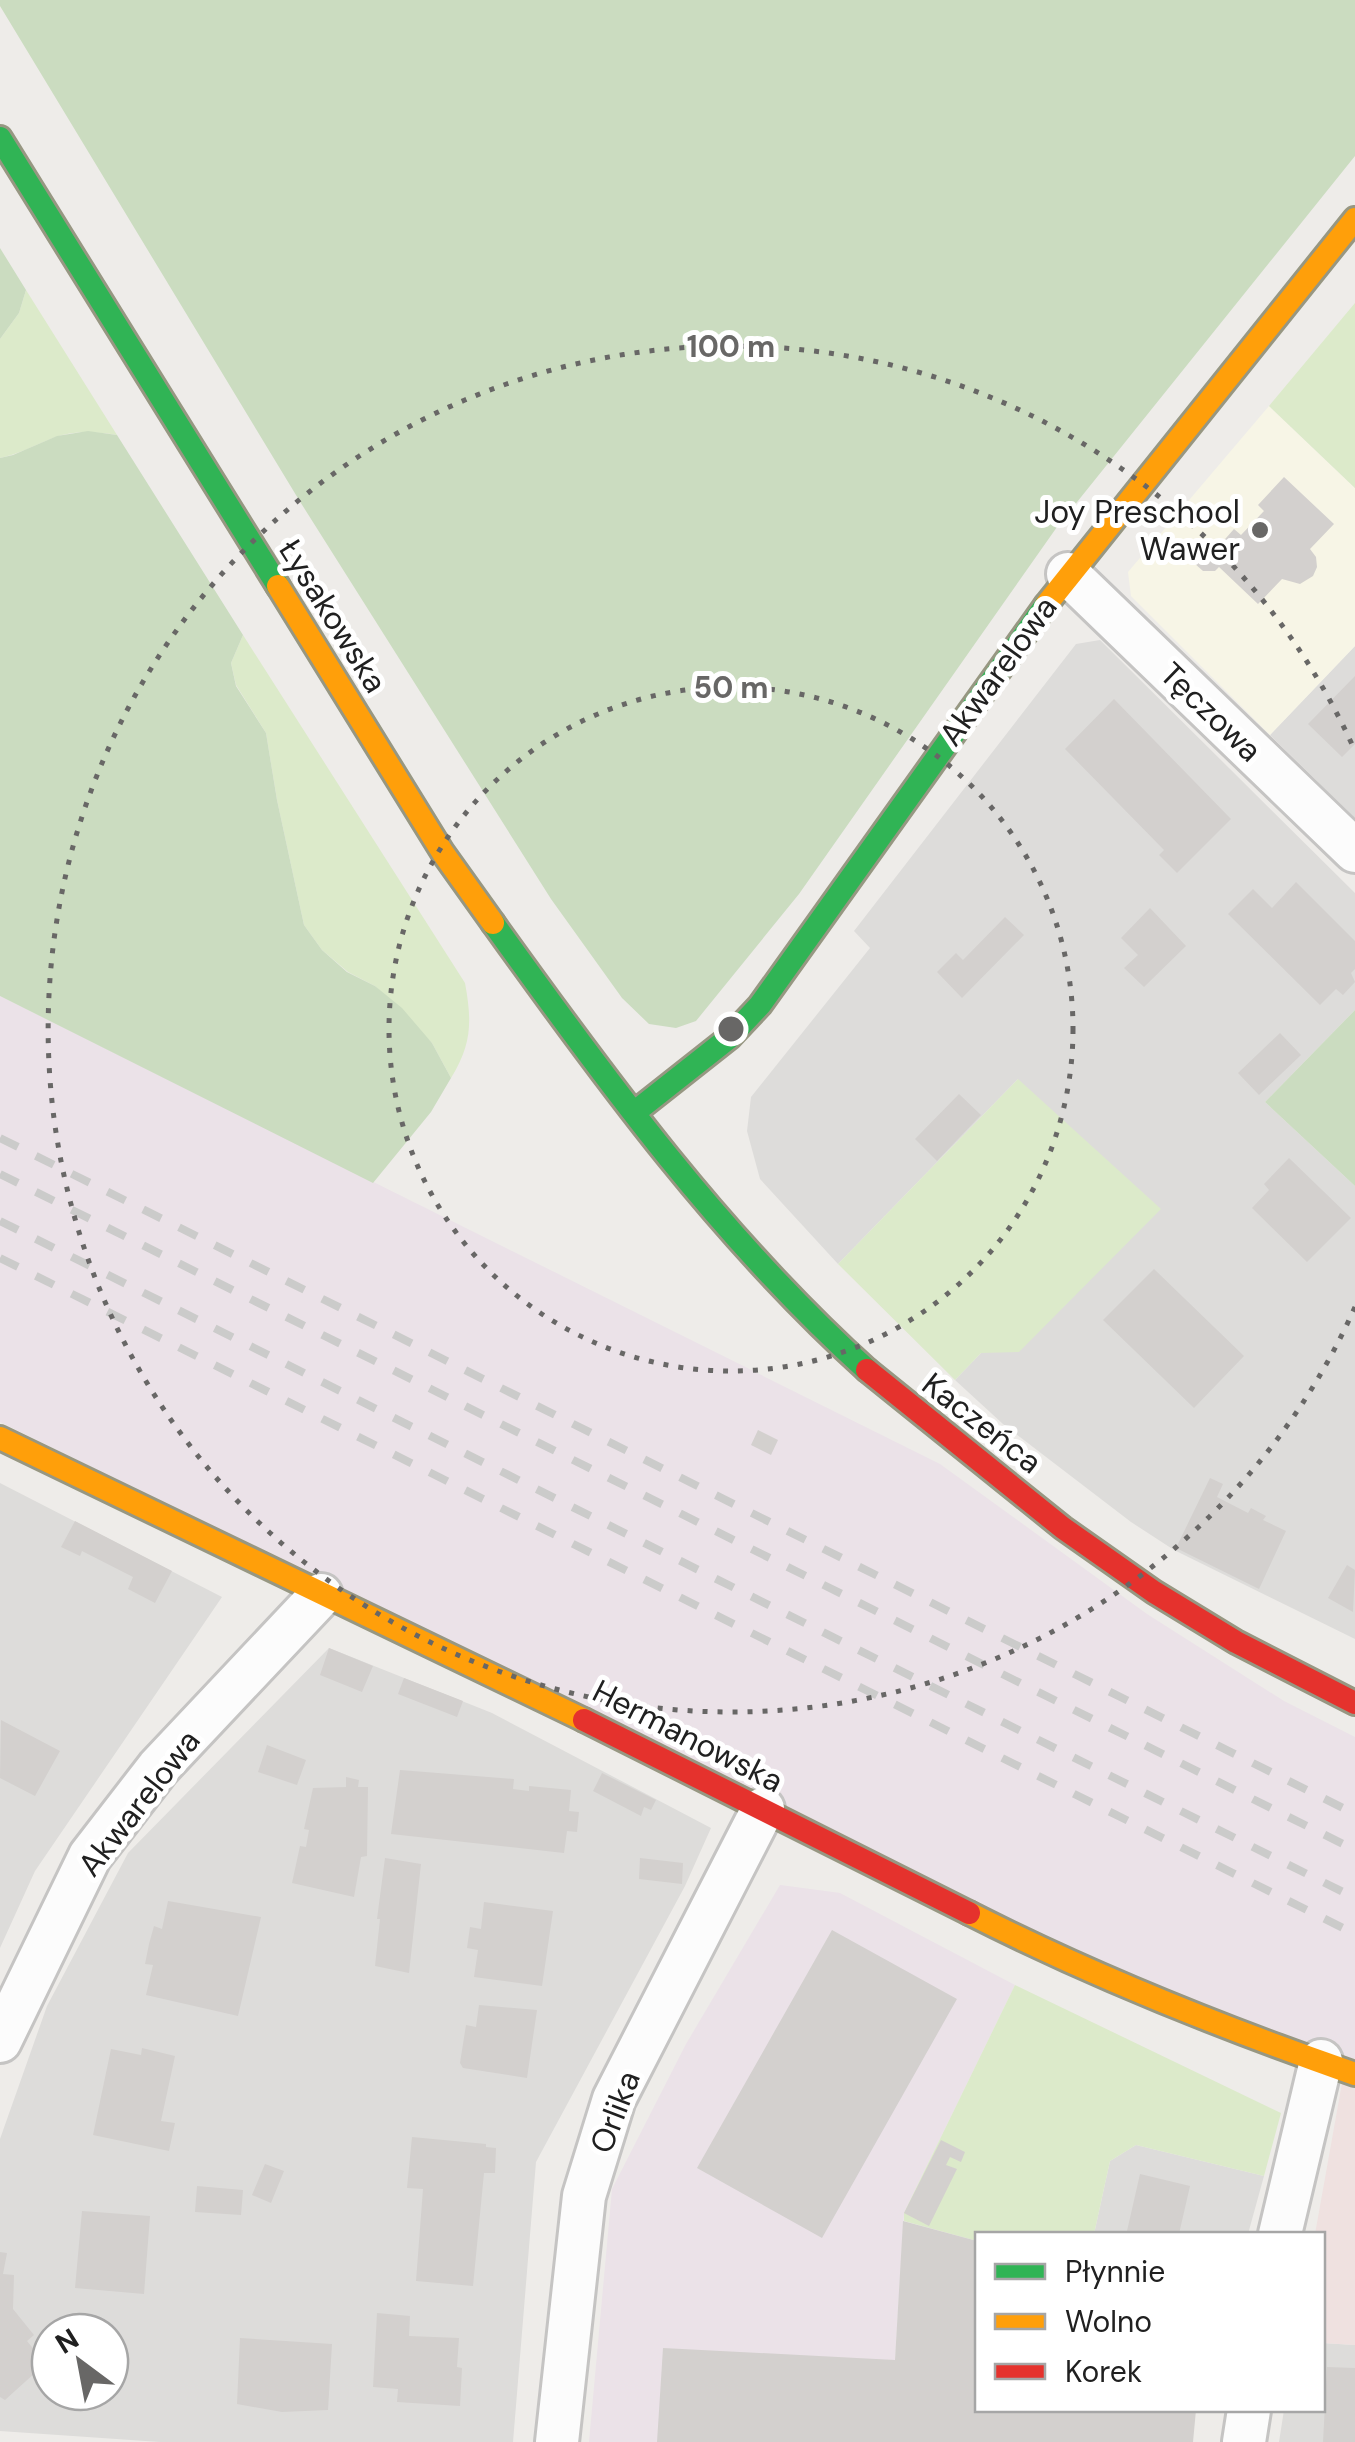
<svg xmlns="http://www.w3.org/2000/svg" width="1355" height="2442" viewBox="0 0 1355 2442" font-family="'DM Sans',sans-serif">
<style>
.residential{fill:#dddcda;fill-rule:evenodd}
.commercial{fill:#efe1e0}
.industrial{fill:#ebe2e8}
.education{fill:#f7f5e6}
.grass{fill:#dceaca}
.forest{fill:#cbdcc0}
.building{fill:#d3d0ce}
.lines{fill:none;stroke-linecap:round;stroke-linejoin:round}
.street-casing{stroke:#c5c4c3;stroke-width:48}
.fast-casing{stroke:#979782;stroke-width:28}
.slow-casing{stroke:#979782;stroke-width:28}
.jam-casing{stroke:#979782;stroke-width:28}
.street{stroke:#fcfcfc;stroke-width:42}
.fast{stroke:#30b455;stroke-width:22}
.slow{stroke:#ff9f0a;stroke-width:22}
.jam{stroke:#e5322d;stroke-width:22}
.rail{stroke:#cbcbca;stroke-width:8;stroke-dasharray:20 20;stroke-linecap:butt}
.ring{fill:none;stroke:#686766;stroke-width:5;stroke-dasharray:5 10}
.poi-dot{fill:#686766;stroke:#fff;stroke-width:4}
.labels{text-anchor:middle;stroke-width:10;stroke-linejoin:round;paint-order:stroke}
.poi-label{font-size:32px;fill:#202020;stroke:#fff;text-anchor:end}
.street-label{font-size:32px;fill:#202020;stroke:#fff}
.centre{fill:#686766;stroke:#fff;stroke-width:5}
.ring-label{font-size:30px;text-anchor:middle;font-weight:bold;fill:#686766;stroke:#fff;stroke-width:10;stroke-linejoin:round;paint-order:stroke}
</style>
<rect width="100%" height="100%" fill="#eeece9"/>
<!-- residential -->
<path class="residential" d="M1100 640 1355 893V1010L1265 1102 1355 1186V1639L1174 1550 1131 1522 1003 1424 955 1380 981 1353 1018 1079 838 1264 760 1179 747 1131 751 1097 870 948 854 931 1076 644Z
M1355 646V818L1270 735Z
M0 1483 222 1597 35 1871 0 1948Z
M329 1648 492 1713 711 1828 685 1886 536 2162 513 2442H160L0 2431V2139L47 2006 128 1853ZM50 2332H110V2392H50Z
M1136 2145 1264 2176 1248 2234H1094L1110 2161Z
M1323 2343 1355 2345V2442H1279L1284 2410H1322Z"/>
<!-- commercial -->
<path class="commercial" d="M1342 2083 1355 2090V2345L1323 2343 1322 2234H1315Z"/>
<!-- industrial -->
<path class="industrial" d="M0 996 940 1464 1147 1614 1284 1701 1355 1737V2090L0 1422Z
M780 1885 840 1893 1015 1985 904 2213 890 2442H589L612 2189 686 2044Z"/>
<!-- education -->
<path class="education" d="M1269 406 1355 488V646L1270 735 1131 596 1128 572Z"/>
<!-- grass -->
<path class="grass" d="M26 290 117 435C95 432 74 430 53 438 35 445 19 454 0 458V339L19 313Z
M1355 303V488L1269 406Z
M243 635 465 983C472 1021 472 1044 451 1078L432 1043 375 986 348 972 322 950 304 925 277 800 266 733 236 685 231 663Z
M1018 1079 1161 1209 1019 1352 981 1353 955 1380 838 1264Z
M1015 1985 1281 2113 1264 2176 1136 2145 1110 2161 1094 2234H978L977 2241 904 2221V2213Z"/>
<!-- forest -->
<path class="forest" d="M0 0H1355V156L1057 527 799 894 696 1021 676 1028 649 1024 622 998 551 899 299 500 0 6Z
M0 248 26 290 19 313 0 339Z
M88 431 117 435 243 635 231 663 236 686 266 733 277 800 304 925 322 950 347 972 375 986 402 1008 432 1043 451 1078 431 1112 373 1183 0 996V458L13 455 57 436Z
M1355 1010V1186L1265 1102Z"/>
<!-- building -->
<path class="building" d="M1284 477 1334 524 1310 549 1316 557 1317 567 1313 576 1300 584 1282 579 1258 604 1219 567 1215 571H1203L1194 563V552L1202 543H1214L1218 547 1234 529 1241 535 1264 511 1258 505Z
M1355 676V744L1342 757 1308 724Z
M1114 699 1231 819 1177 873 1159 855 1164 850 1065 749Z
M1296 882 1355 941V969L1351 973 1355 982 1343 995 1336 989 1320 1005 1228 914 1253 889 1272 908Z
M1150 908 1186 946 1144 987 1124 968 1138 955 1121 938Z
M1005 917 1024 935 962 998 937 972 956 953 963 960Z
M1280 1033 1301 1055 1259 1095 1238 1073Z
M959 1094 981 1115 937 1161 915 1139Z
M1289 1158 1351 1218 1307 1262 1252 1208 1269 1190 1264 1184Z
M1154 1269 1244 1356 1194 1408 1103 1320Z
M758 1430 778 1440 771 1455 751 1445Z
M1210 1478 1223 1484 1217 1497 1248 1513 1251 1508 1266 1516 1263 1520 1286 1531 1259 1589 1176 1548Z
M75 1521 172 1571 155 1603 128 1589 133 1577 82 1551 80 1556 61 1547Z
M1347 1565 1355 1570 1353 1612 1328 1598Z
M329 1648 373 1666 362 1692 320 1675Z
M404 1678 463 1701 457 1717 398 1694Z
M1 1720 60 1751 35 1796 0 1778Z
M267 1745 306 1760 297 1785 258 1772Z
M400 1770 514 1779 513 1789 529 1791V1786L571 1790 569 1811 579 1812 577 1832 567 1831 564 1853 391 1834Z
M602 1773 656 1800 651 1810 644 1807 641 1816 593 1791Z
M346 1777 359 1780 358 1787H368L367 1856 361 1857 354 1897 292 1883 300 1846 306 1847 309 1830 304 1829 313 1788 346 1787Z
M385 1858 421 1864 409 1973 375 1966 380 1919H377Z
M640 1858 683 1863 682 1884 639 1879Z
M168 1901 261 1917 238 2016 146 1995 153 1965 145 1964 149 1944 154 1926 162 1929Z
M484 1902 553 1911 542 1986 474 1977 478 1950 467 1948 470 1927 481 1929Z
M832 1930 957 1999 822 2238 697 2168Z
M479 2005 537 2010 527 2078 463 2068 460 2063 466 2025 476 2027Z
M142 2048 175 2056 161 2121 175 2123 169 2151 93 2135 111 2049 141 2055Z
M412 2137 486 2144V2147L496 2148 495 2173H484L473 2286 416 2281 423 2189 407 2188Z
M941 2140 965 2152 961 2162 950 2157 946 2165 957 2169 929 2226 904 2213Z
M265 2164 284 2171 271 2203 252 2195Z
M1140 2174 1190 2186 1179 2234H1143L1127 2231Z
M197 2186 243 2190 241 2215 195 2212Z
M82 2211 150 2216 144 2294 75 2288Z
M903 2221 977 2241 978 2410H1196L1193 2442H657L663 2348 895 2360Z
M0 2252 7 2253 3 2274 14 2275 13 2309 34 2335 27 2341 36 2352V2372L5 2400 0 2397Z
M377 2313 410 2316 409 2336 459 2338 457 2367 462 2368 460 2406 397 2402 398 2389 373 2387Z
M240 2338 332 2344 328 2410 282 2412 237 2404Z
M1327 2367 1355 2368V2442H1323Z"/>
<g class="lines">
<defs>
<path id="street" d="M1068 574 1355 851
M0 2041 90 1856 158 1768 321 1595
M1280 2234 1321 2061
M557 2442 584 2196 614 2099 763 1809
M1244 2442 1249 2410"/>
<path id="fast" d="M0 138 278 586
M493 923C607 1082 722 1239 867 1370
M635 1112 730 1037 760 1005 1046 605"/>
<path id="slow" d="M278 586 443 853 493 923
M1046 605 1355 219
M0 1438 584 1720
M969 1913C1093 1976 1223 2028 1355 2074"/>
<path id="jam" d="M867 1370 1063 1528 1154 1592 1236 1642 1355 1703
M584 1720 969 1913"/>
</defs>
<!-- street casing -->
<use href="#street" class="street-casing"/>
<!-- fast casing -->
<use href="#fast" class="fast-casing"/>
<!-- slow casing -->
<use href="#slow" class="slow-casing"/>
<!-- jam casing -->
<use href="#jam" class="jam-casing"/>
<!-- street -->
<use href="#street" class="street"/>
<!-- fast -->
<use href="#fast" class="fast"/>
<!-- slow -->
<use href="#slow" class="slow"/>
<!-- jam -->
<use href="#jam" class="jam"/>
<!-- rail -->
<path class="rail" d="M0 1138 1355 1814
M0 1174 1355 1850
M0 1221 1355 1898
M0 1258 1355 1934"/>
</g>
<!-- distance rings -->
<g class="ring">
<circle cx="731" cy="1029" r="342"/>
<path d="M1355 1307A683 683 0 1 1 1355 751"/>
</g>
<!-- markers -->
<circle class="poi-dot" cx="1260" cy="530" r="10"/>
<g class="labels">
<!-- poi labels -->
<g class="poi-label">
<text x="1240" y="523">Joy Preschool<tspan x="1240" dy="37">Wawer</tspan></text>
</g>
<!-- street labels -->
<g class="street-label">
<text transform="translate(333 616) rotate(58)" y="11">Łysakowska</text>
<text transform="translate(998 671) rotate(-54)" y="11">Akwarelowa</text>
<text transform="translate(1211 712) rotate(44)" y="11">Tęczowa</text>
<text transform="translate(982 1423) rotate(38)" y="11">Kaczeńca</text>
<text transform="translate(688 1736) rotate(27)" y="11">Hermanowska</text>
<text transform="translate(139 1803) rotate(-52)" y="11">Akwarelowa</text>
<text transform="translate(615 2112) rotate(-69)" y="11">Orlika</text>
</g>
</g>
<circle cx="731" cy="1029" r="15" class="centre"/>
<g class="ring-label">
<text x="731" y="357">100 m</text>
<text x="731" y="698">50 m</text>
</g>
<!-- legend -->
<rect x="975" y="2232" width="350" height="180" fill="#ffffff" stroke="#a6a6a6" stroke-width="2.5"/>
<rect x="995" y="2264" width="50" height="15" fill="#30b455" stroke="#a6a6a6" stroke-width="2.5"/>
<text x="1065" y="2282" font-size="30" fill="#202020">Płynnie</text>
<rect x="995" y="2314" width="50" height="15" fill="#ff9f0a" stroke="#a6a6a6" stroke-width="2.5"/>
<text x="1065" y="2332" font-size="30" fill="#202020">Wolno</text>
<rect x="995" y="2364" width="50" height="15" fill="#e5322d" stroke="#a6a6a6" stroke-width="2.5"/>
<text x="1065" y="2382" font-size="30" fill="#202020">Korek</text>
<!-- north arrow -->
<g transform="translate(80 2362) rotate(328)"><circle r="48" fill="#ffffff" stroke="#a6a6a6" stroke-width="2.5"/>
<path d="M0-8L18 38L0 25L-18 38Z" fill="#686766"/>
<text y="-15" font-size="28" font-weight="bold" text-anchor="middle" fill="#202020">N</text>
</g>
</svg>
